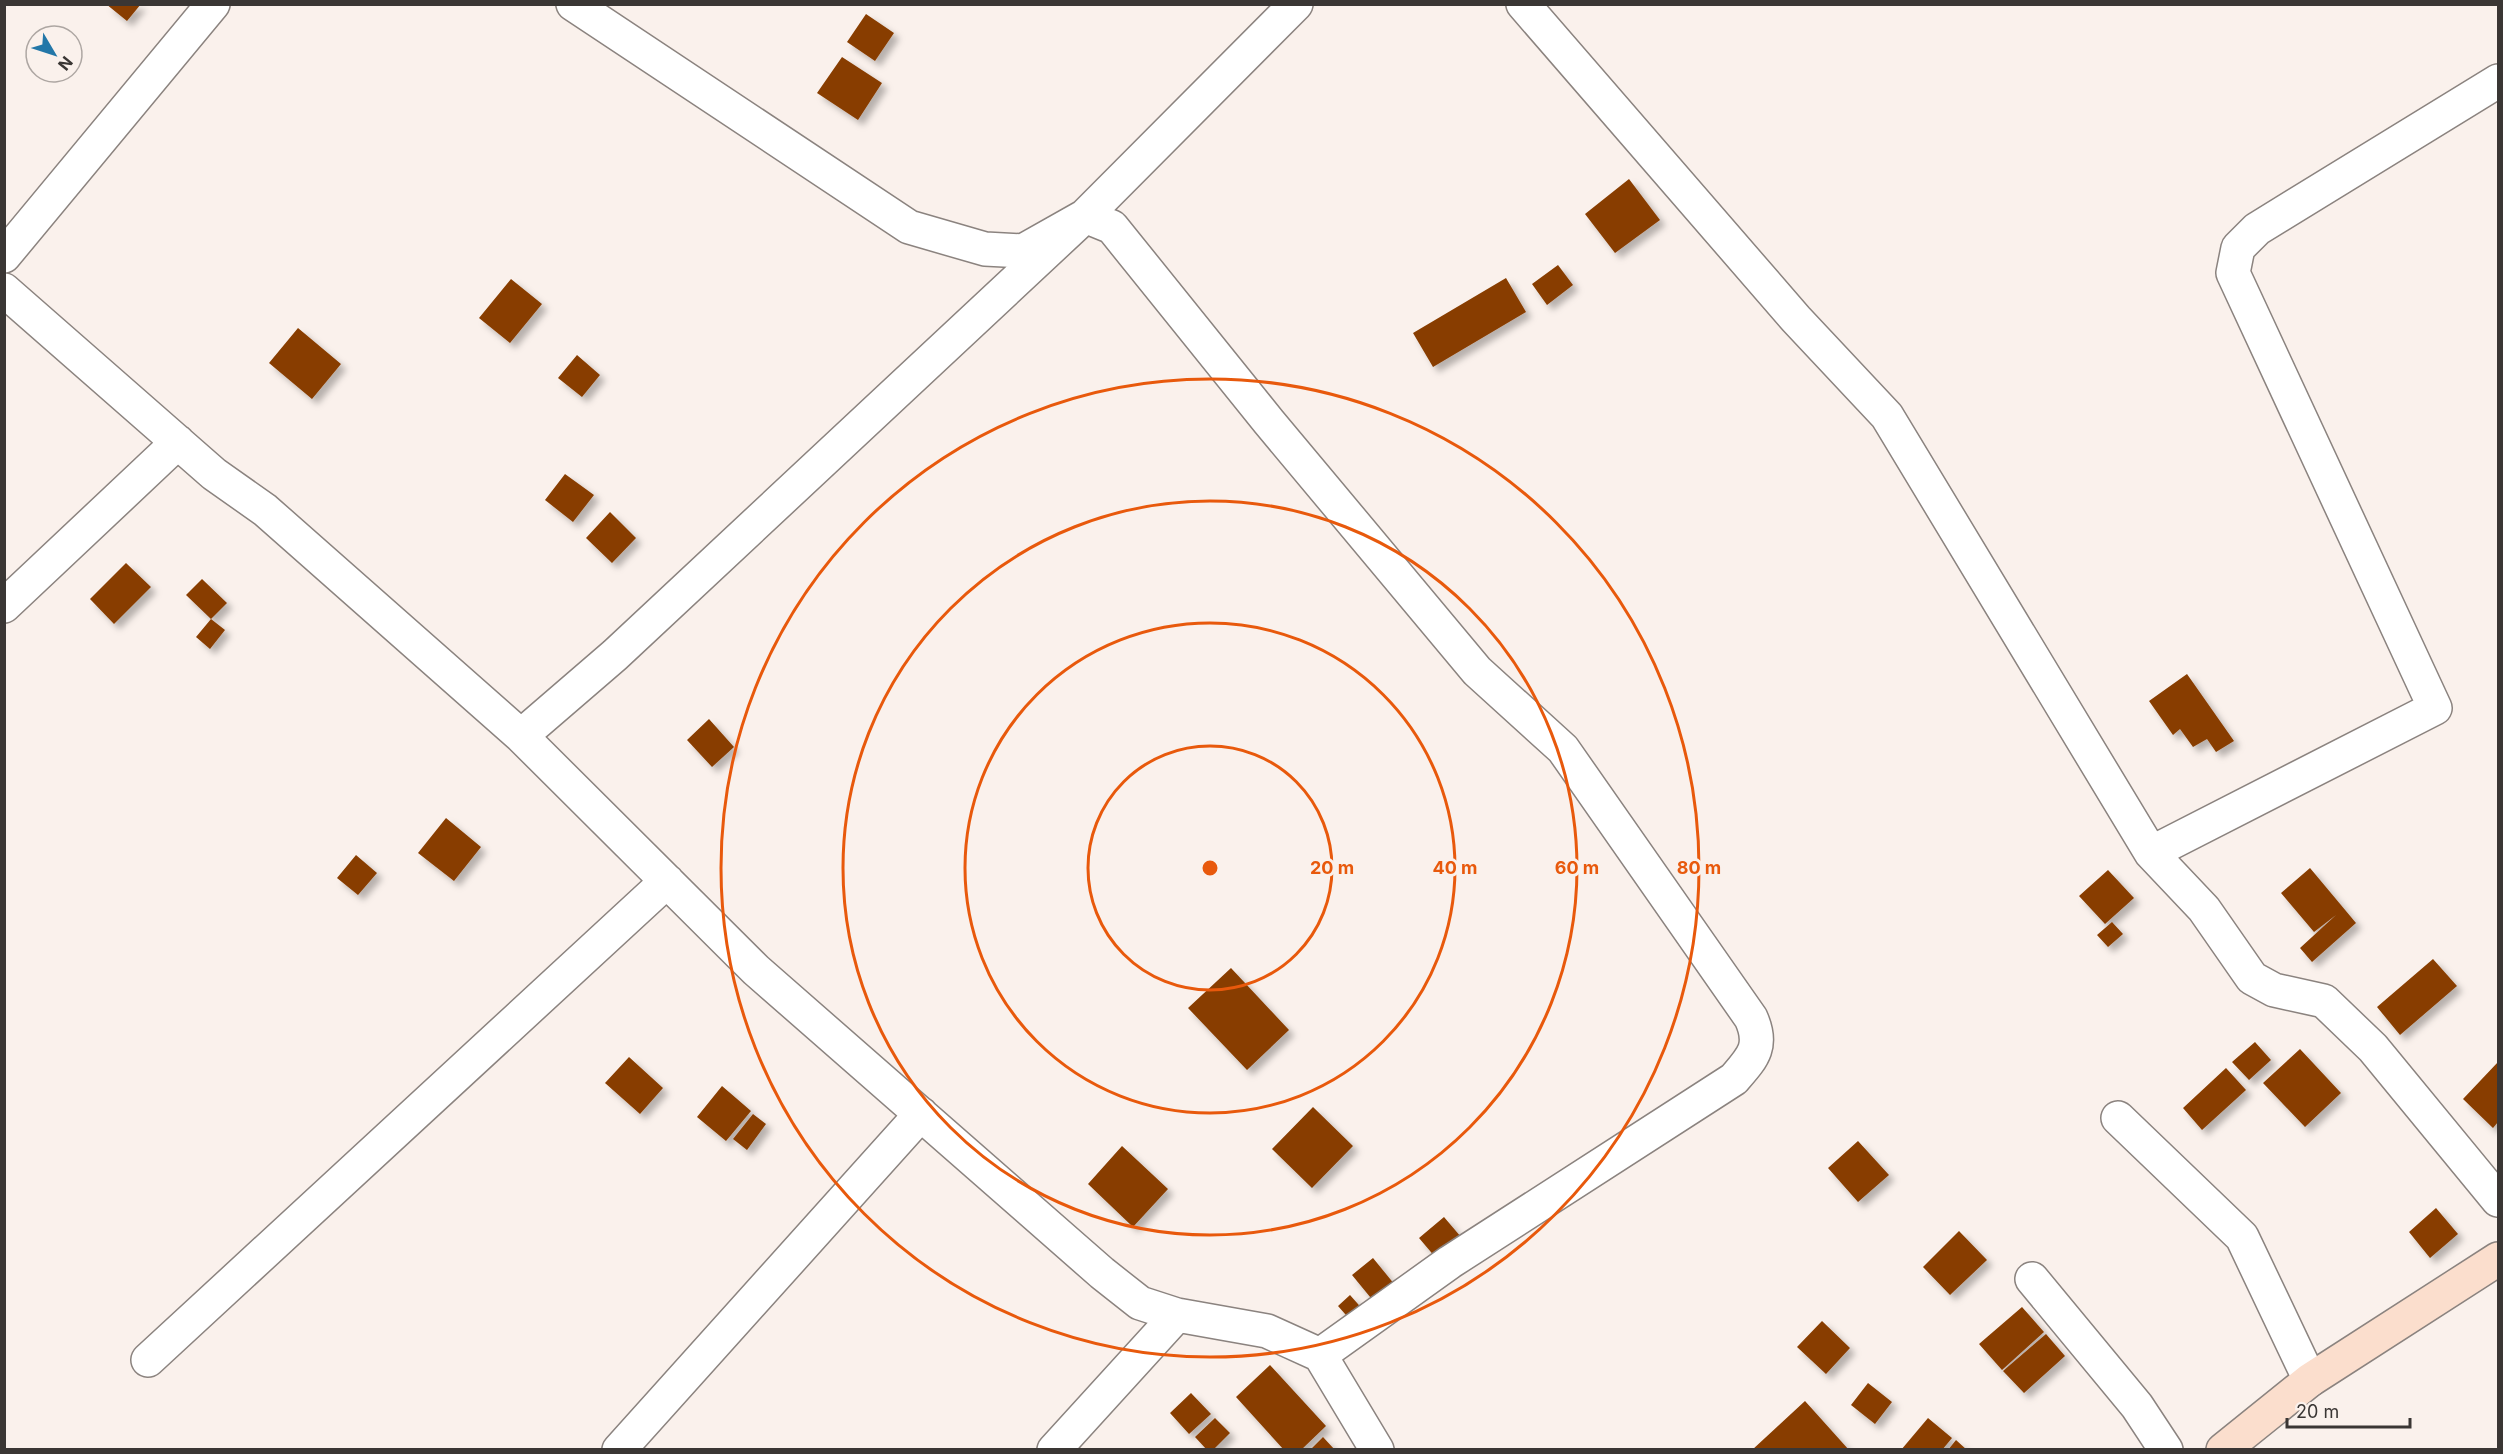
<svg xmlns="http://www.w3.org/2000/svg" width="2503" height="1454" viewBox="0 0 2503 1454" font-family="Inter,sans-serif">
<style>
.building{fill:#883e00;filter:url(#shadow)}
.lines{fill:none;stroke-linecap:round;stroke-linejoin:round}
.street-casing{stroke:#8b837f;stroke-width:36}
.secondary-casing{stroke:#8b837f;stroke-width:36}
.street{stroke:#fff;stroke-width:33}
.secondary{stroke:#fbdecd;stroke-width:33}
.ring{fill:none;stroke:#e8590c;stroke-width:3}
.centre{fill:#e8590c;stroke:#faf1ec;stroke-width:3}
.ring-label{font-size:18px;text-anchor:middle;font-weight:bold;fill:#e8590c;stroke:#faf1ec;stroke-width:6;stroke-linejoin:round;paint-order:stroke}
</style>
<defs>
<filter id="shadow"><feDropShadow dx="5.5" dy="5.5" stdDeviation="3" flood-color="#0004"/></filter>
</defs>
<rect width="100%" height="100%" fill="#faf1ec"/>
<!-- building -->
<path class="building" d="M106 4H141L127 21Z
M866 14 894 33 875 61 847 42Z
M842 57 882 83 858 120 817 93Z
M1629 179 1660 220 1615 253 1585 214Z
M1558 265 1573 285 1547 305 1532 284Z
M1506 278 1526 312 1433 367 1413 333Z
M511 279 542 304 510 343 479 318Z
M298 328 341 364 312 399 269 363Z
M577 355 600 375 582 397 558 378Z
M565 474 594 495 573 522 545 500Z
M610 512 636 538 612 563 586 538Z
M126 563 151 587 114 624 90 599Z
M202 579 227 603 211 619 225 630 210 649 196 637 211 619 186 595Z
M2187 674 2234 741 2216 752 2207 739 2193 747 2180 729 2173 735 2149 701Z
M709 719 734 747 712 767 687 740Z
M446 818 481 847 454 881 418 853Z
M356 855 377 873 358 895 337 878Z
M2310 868 2356 923 2312 962 2300 948 2336 915 2314 932 2281 893Z
M2108 870 2134 898 2105 924 2079 896Z
M2112 922 2123 934 2108 947 2097 935Z
M2433 959 2457 986 2400 1035 2377 1007Z
M1231 968 1289 1030 1247 1070 1188 1008Z
M2255 1042 2271 1060 2249 1080 2232 1062Z
M2300 1049 2341 1093 2305 1127 2263 1083Z
M629 1057 663 1088 640 1114 605 1083Z
M2498 1062V1122L2493 1128 2463 1099Z
M2226 1068 2246 1090 2202 1130 2183 1108Z
M722 1086 751 1111 726 1141 697 1117Z
M1313 1107 1353 1146 1312 1188 1272 1149Z
M753 1114 766 1124 747 1150 733 1139Z
M1858 1141 1889 1175 1858 1202 1828 1168Z
M1122 1146 1168 1189 1133 1227 1088 1184Z
M2436 1208 2458 1234 2430 1258 2409 1232Z
M1444 1217 1461 1237 1436 1258 1419 1238Z
M1959 1231 1987 1260 1950 1295 1923 1267Z
M1373 1258 1395 1285 1375 1303 1352 1275Z
M1350 1295 1365 1312 1353 1323 1338 1306Z
M2022 1307 2044 1332 2002 1370 1979 1344Z
M1822 1321 1850 1348 1826 1374 1797 1347Z
M2046 1334 2065 1356 2024 1393 2003 1371Z
M1270 1365 1326 1426 1301 1450H1284L1236 1397Z
M1868 1383 1892 1402 1875 1424 1851 1405Z
M1191 1393 1211 1414 1189 1434 1170 1413Z
M1805 1401 1849 1450H1752Z
M1215 1418 1230 1433 1213 1450H1207L1195 1437Z
M1928 1418 1952 1438 1942 1450H1901Z
M1323 1437 1335 1450H1310Z
M1956 1440 1967 1450H1948Z"/>
<g class="lines">
<defs>
<path id="street" d="M573 4 909 227 985 249 1023 251 1085 216 1112 227 1269 422 1477 671 1563 749 1751 1018C1764 1047 1752 1058 1734 1079L1450 1262 1320 1355
M1523 4 1796 319 1887 416 2151 853 2204 909 2252 978 2274 990 2324 1001 2373 1048 2498 1200
M4 256 213 4
M4 290 214 474 265 510 521 736 756 970 1102 1273 1140 1303 1177 1315 1267 1331 1320 1355 1377 1450
M4 606 178 442
M521 736 615 655 1085 216 1296 4
M2151 853 2435 708 2233 273 2238 248 2257 229 2498 81
M2118 1118 2242 1237 2310 1380
M2032 1279 2137 1406 2166 1450
M148 1360 667 881
M619 1450 921 1114
M1054 1450 1177 1315"/>
<path id="secondary" d="M2223 1450 2310 1380 2498 1259"/>
</defs>
<!-- street casing -->
<use href="#street" class="street-casing"/>
<!-- secondary casing -->
<use href="#secondary" class="secondary-casing"/>
<!-- street -->
<use href="#street" class="street"/>
<!-- secondary -->
<use href="#secondary" class="secondary"/>
</g>
<!-- distance rings -->
<g class="ring">
<circle cx="1210" cy="868" r="122"/>
<circle cx="1210" cy="868" r="245"/>
<circle cx="1210" cy="868" r="367"/>
<circle cx="1210" cy="868" r="489"/>
</g>
<circle cx="1210" cy="868" r="9" class="centre"/>
<g class="ring-label">
<text x="1332" y="874">20 m</text>
<text x="1455" y="874">40 m</text>
<text x="1577" y="874">60 m</text>
<text x="1699" y="874">80 m</text>
</g>
<!-- border -->
<rect width="2503" height="1454" fill="none" stroke="#3a3634" stroke-width="12"/>
<!-- north arrow -->
<g transform="translate(54 54) rotate(129)"><circle r="28" fill="#faf1ec" stroke="#ada6a2" stroke-width="1.5"/>
<path d="M0-4.5L10 22L0 15L-10 22Z" fill="#2377a8"/>
<text y="-9" font-size="16" font-weight="bold" text-anchor="middle" fill="#3a3634">N</text>
</g>
<!-- scale -->
<path d="M2287 1418v9h123v-9" fill="none" stroke="#3a3634" stroke-width="3"/>
<text x="2296" y="1418" font-size="18" fill="#3a3634" stroke="#faf1ec" stroke-width="4.5" paint-order="stroke">20 m</text>
</svg>
